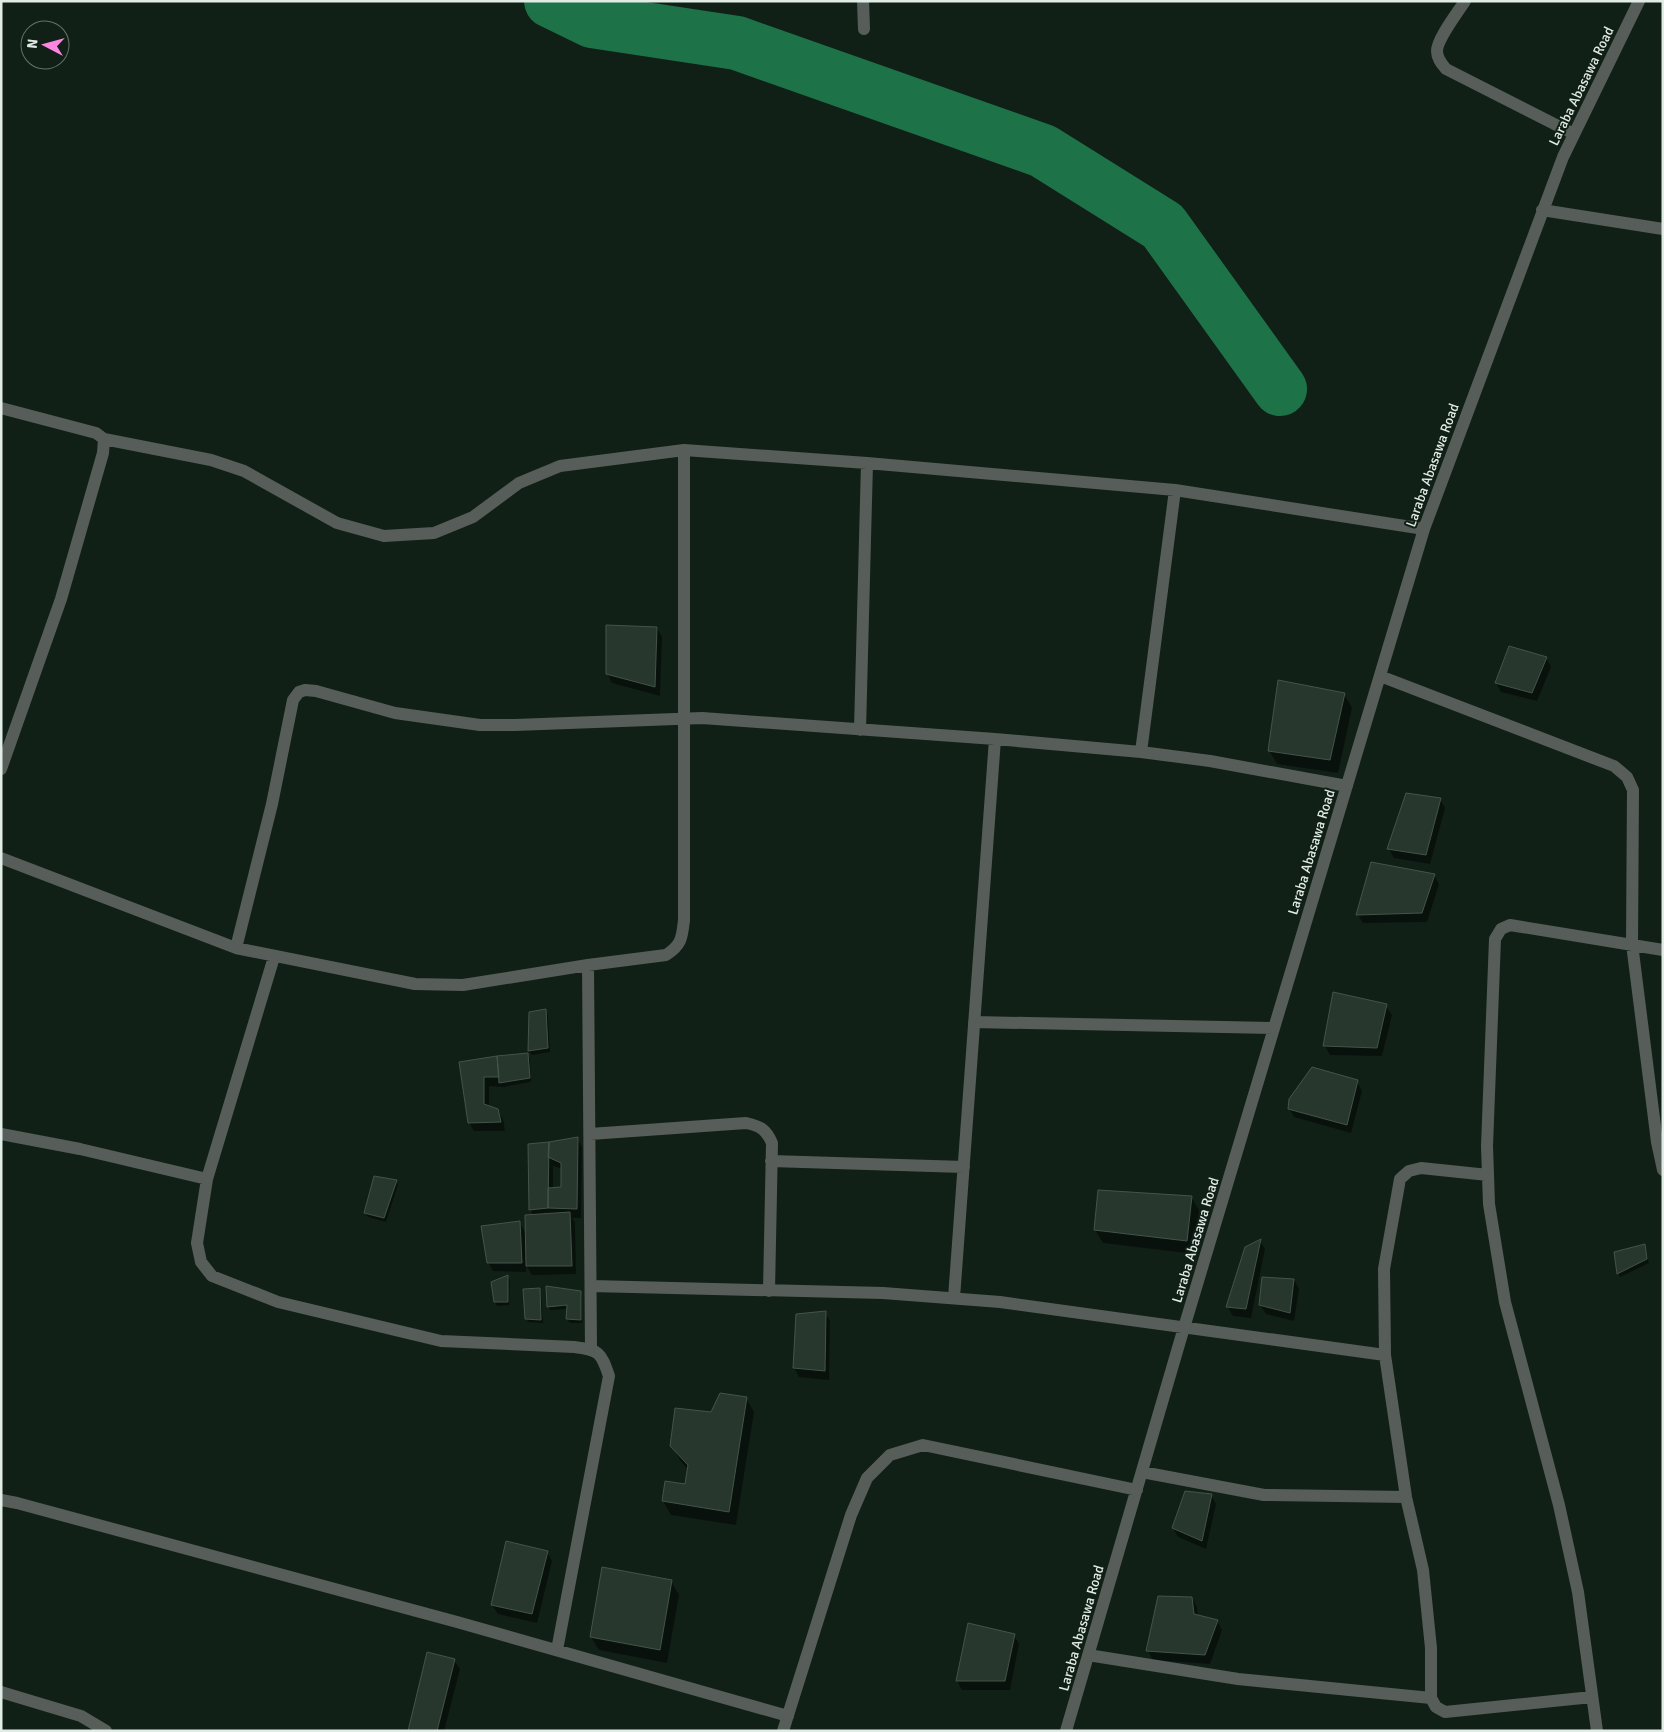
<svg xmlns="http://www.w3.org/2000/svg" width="1664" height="1732" viewBox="0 0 1664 1732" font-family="Signika,sans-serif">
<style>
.shadow{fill:#0007;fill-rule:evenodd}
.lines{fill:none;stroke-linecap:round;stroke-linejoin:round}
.river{stroke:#1d7248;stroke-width:54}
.building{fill:#27372d;stroke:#435449}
.minor{stroke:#575e59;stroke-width:12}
.labels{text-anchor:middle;stroke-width:4;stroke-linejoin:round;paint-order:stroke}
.street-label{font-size:14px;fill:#e2ece6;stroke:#112017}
</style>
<rect width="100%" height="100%" fill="#112017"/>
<!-- shadow -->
<path class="shadow" d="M657 628 662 637 660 696 612 683 607 673Z
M1546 658 1551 667 1537 701 1501 692 1496 683Z
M1344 694 1352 708 1338 773 1277 764 1269 750Z
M1440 799 1445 808 1430 864 1394 858 1389 849Z
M1434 875 1439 884 1427 922 1363 923 1358 915Z
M1386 1006 1392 1015 1382 1056 1330 1055 1325 1046Z
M546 1011 548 1015 550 1052 532 1055 529 1051Z
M528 1055 530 1059 531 1082 503 1087 489 1086V1107L497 1110 503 1119 505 1131H474L469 1122 461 1063Z
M1357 1082 1362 1091 1351 1133 1294 1117 1289 1108Z
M577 1138 582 1147 581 1218H572L575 1222 576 1274 532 1275 526 1265V1272L493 1271 488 1262 519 1222 526 1234 533 1215 530 1209 529 1145ZM553 1166 562 1169V1189H553Z
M396 1181 398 1185 386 1222 368 1217 365 1213Z
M1191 1197 1199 1210 1195 1254 1103 1243 1095 1230Z
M1260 1241 1265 1249 1251 1318 1233 1316 1228 1307Z
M1644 1246 1649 1263 1620 1277 1618 1273Z
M507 1277 510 1280 509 1305 497 1306 495 1302Z
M1294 1280 1299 1289 1294 1321 1266 1314 1260 1305Z
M539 1289 541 1293 543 1323 528 1322 526 1318Z
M580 1292 582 1296V1323H570L567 1319 568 1309 550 1310 548 1306Z
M825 1312 830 1321 829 1380 799 1377 794 1368Z
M746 1398 754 1412 736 1525 671 1515 663 1501 686 1486 688 1470 680 1460 672 1446 712 1414Z
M1211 1495 1216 1504 1206 1549 1178 1537 1173 1528Z
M547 1552 552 1561 537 1623 498 1614 492 1605Z
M671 1581 679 1595 667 1663 599 1650 591 1637Z
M1192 1598 1197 1607 1198 1616 1217 1621 1222 1630 1210 1664 1153 1660 1148 1651Z
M969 1625 1014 1635 1019 1644 1010 1690H962L957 1681Z
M454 1660 460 1669 444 1731H409Z"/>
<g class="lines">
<!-- river -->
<path class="river" d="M551 1 592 21 737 43 1043 151 1163 226 1280 389"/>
</g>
<!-- building -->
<path class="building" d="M606 625 657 627 655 687 606 674Z
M1509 646 1547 657 1532 693 1495 683Z
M1278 680 1345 693 1330 760 1268 751Z
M1406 793 1441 798 1426 855 1387 849Z
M1371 862 1435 874 1422 913 1356 915Z
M1333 992 1387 1004 1377 1048 1323 1046Z
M546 1009 548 1048 528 1051 529 1012Z
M528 1053 530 1078 499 1083 497 1056Z
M497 1056 499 1077H484V1104L498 1109 501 1122 468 1123 459 1062Z
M1312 1067 1358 1080 1347 1125 1288 1109 1289 1099Z
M578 1137 577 1209 548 1208V1188L561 1187V1163L548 1157 549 1142Z
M549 1142 548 1208 529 1210 528 1144Z
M374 1176 397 1180 384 1218 364 1213Z
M1098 1190 1192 1196 1187 1241 1094 1230Z
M570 1212 572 1266H526L525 1215Z
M520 1221 522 1263H487L481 1226Z
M1261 1239 1246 1309 1226 1307 1245 1247Z
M1645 1244 1647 1259 1617 1274 1614 1252Z
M508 1275V1302H494L491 1282Z
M1262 1277 1294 1279 1290 1313 1259 1305Z
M546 1286 581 1291V1320L566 1319 567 1305 547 1307Z
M540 1288 541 1320 525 1319 523 1289Z
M826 1311 825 1371 793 1368 796 1314Z
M720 1393 747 1397 729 1512 662 1501 665 1481 685 1484 688 1465 670 1446 675 1408 711 1412Z
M1185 1491 1212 1494 1202 1541 1172 1528Z
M506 1541 548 1551 532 1614 491 1605Z
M602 1567 672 1580 660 1650 590 1637Z
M1158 1596 1192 1597 1194 1614 1218 1620 1205 1655 1146 1651Z
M968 1623 1015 1634 1005 1681H956Z
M427 1652 455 1659 437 1731H408Z"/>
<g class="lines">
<!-- minor -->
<path class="minor" d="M863 1 864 29
M1465 1C1458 12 1437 39 1437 51 1437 59 1442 64 1446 69L1574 134
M1542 210 1663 229
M1 408 96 433 104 439 211 460 244 471 337 523 384 536 434 533 473 517 519 483 560 466 684 450 867 463
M1380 676 1614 766 1627 777 1633 790 1632 944 1657 1142 1663 1170
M860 730 867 463 1175 490 1424 529
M1141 752 1175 490
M1 769 61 599 103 453 104 439
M1 858 236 948 415 984 463 985 588 965 666 955C682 945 682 937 684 920V450
M236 948 272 804 293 700 299 692 305 690 316 691 395 713 480 725H515L702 718 995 739 1141 752 1210 761 1347 786
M274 957 207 1179 197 1243 201 1262 212 1276 278 1302 441 1341 574 1347C599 1350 601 1352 609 1376L557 1650
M588 965 591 1349
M974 1022 1274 1028
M1 1134 80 1149 207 1179
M590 1134 746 1123C760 1126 766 1129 772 1143L769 1291
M771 1161 964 1167
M1488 1175 1421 1168 1409 1171 1400 1179 1384 1269 1385 1355 1406 1497 1423 1570 1431 1648V1698L1436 1707 1445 1712 1592 1697
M591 1286 883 1293 1000 1302 1385 1355
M954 1298 995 739
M1142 1472 1264 1495 1406 1497
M1 1500 17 1503 457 1622 788 1716
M1088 1655 1238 1679 1431 1698
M1 1692 81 1716 106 1731
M783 1731 851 1515 867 1478 890 1455 923 1445 1137 1490
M1066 1731 1180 1341 1424 529 1563 157 1639 1
M1597 1731 1578 1592 1559 1505 1505 1302 1489 1204 1487 1146 1495 939 1501 929 1510 925 1663 950"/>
</g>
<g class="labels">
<!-- street labels -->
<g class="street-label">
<text transform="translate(1581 86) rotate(-64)" y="5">Laraba Abasawa Road</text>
<text transform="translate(1432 465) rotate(-70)" y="5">Laraba Abasawa Road</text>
<text transform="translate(1311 852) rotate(-73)" y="5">Laraba Abasawa Road</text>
<text transform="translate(1195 1240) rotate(-73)" y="5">Laraba Abasawa Road</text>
<text transform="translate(1081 1628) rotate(-74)" y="5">Laraba Abasawa Road</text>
</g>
</g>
<!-- border -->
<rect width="1664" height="1732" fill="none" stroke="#e2ece6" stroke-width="5"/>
<!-- north arrow -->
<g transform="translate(45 45) rotate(276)"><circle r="24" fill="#112017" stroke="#65726a"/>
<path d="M0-4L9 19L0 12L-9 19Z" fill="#fd86e1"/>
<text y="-8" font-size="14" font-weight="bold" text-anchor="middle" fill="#e2ece6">N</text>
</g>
</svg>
